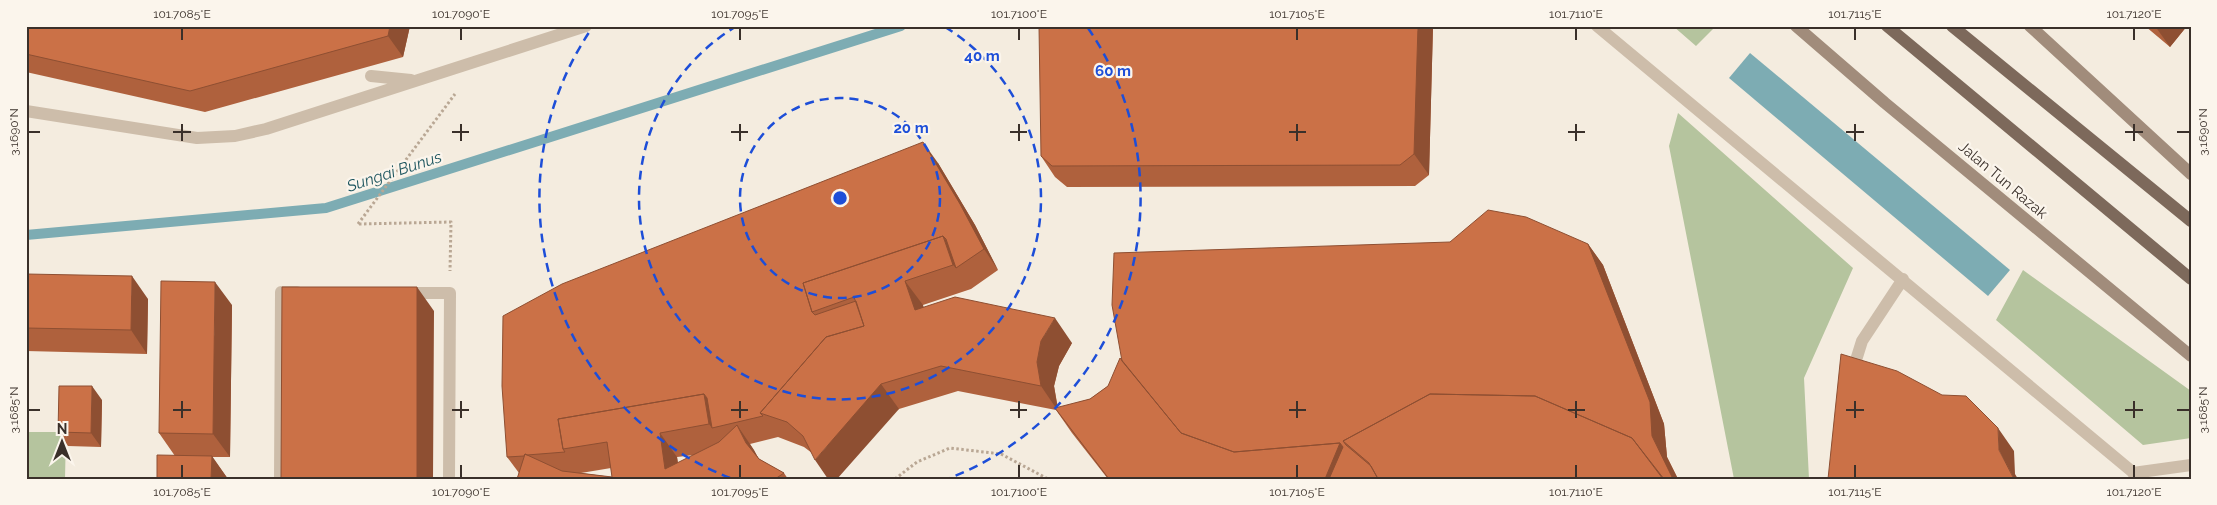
<svg xmlns="http://www.w3.org/2000/svg" width="2217" height="505" viewBox="0 0 2217 505" font-family="Raleway,sans-serif">
<style>
.green{fill:#b5c49e}
.water{fill:#7dacb3}
.lines{fill:none;stroke-linecap:round;stroke-linejoin:round}
.stream{stroke:#7dacb3;stroke-width:10}
.path{stroke:#b9a794;stroke-width:3;stroke-dasharray:2.5 2.5;stroke-linecap:butt}
.service{stroke:#cdbdaa;stroke-width:12}
.secondary{stroke:#a18c7b;stroke-width:12}
.primary{stroke:#7d695b;stroke-width:12}
.wall{fill:#af613d;fill-rule:evenodd}
.shaded-wall{fill:#8e4f32}
.building{fill:#cb7147;stroke:#8e4f32}
.ticks{fill:none;stroke:#3a302a;stroke-width:2}
.ring{fill:none;stroke:#1d4ed8;stroke-width:2.5;stroke-dasharray:9 6}
.labels{text-anchor:middle;stroke-width:4.5;stroke-linejoin:round;paint-order:stroke}
.street-label{font-size:15px;fill:#3a302a;stroke:#fbf5ec}
.water-label{font-size:16px;font-style:italic;fill:#1d555e;stroke:#fbf5ec}
.centre{fill:#1d4ed8;stroke:#fbf5ec;stroke-width:2.5}
.ring-label{font-size:15px;text-anchor:middle;font-weight:bold;fill:#1d4ed8;stroke:#fbf5ec;stroke-width:4.5;stroke-linejoin:round;paint-order:stroke}
.neatline{fill:none;stroke:#3a302a;stroke-width:2}
.ticks-label{font-size:12px;text-anchor:middle;fill:#3a302a}
</style>
<rect width="100%" height="100%" fill="#f4ecdf"/>
<!-- green -->
<path class="green" d="M1673 26H1716L1696 46Z
M1678 113 1853 268 1804 378 1809 479H1734L1669 146Z
M2023 270 2191 391V438L2143 445 1996 320Z
M26 432H66L65 479H26Z"/>
<!-- water -->
<path class="water" d="M1750 53 2010 270 1988 296 1729 78Z"/>
<g class="lines">
<!-- stream -->
<path class="stream" d="M26 235 326 208 901 26"/>
<!-- path -->
<path class="path" d="M358 224 455 94
M359 224 451 222 450 271
M895 479 917 462 950 448 1001 454 1048 479"/>
<!-- service -->
<path class="service" d="M1597 26 2141 479
M371 76 411 80
M26 111 197 138 235 136 266 129 586 26
M404 293H450L449 479
M1852 373 1862 341 1903 279
M2133 473 2191 465
M280 479 281 292H297"/>
<!-- secondary -->
<path class="secondary" d="M1796 26 1885 103 2191 356
M2030 26 2191 174"/>
<!-- primary -->
<path class="primary" d="M1887 26 2191 279
M1952 26 2191 221"/>
</g>
<!-- wall -->
<path class="wall" d="M26 26H410L403 57 205 112 26 72Z
M1433 26 1429 175 1415 186 1067 187 1055 177 1041 156Z
M2145 26H2187L2170 47Z
M938 163 975 225 998 270 971 289 923 305V308L1072 343 1059 366 1054 386 1058 408 1090 399 1108 386 1122 361 1588 244 1603 265 1664 424 1667 457 1678 479H1108L1072 433 1056 410 958 391 899 409 812 453 804 447 778 437 750 444 759 459 784 473 788 479H517L519 473 507 457ZM694 455 678 463 677 457ZM611 468 612 477 581 473Z
M26 274 148 299 147 354 26 351Z
M232 305 230 457H212L228 479H157L175 456 159 433Z
M102 400 101 447 68 446 58 432Z"/>
<!-- shaded-wall -->
<path class="shaded-wall" d="M390 26H410L403 57 388 36Z
M1418 26H1433L1429 175 1414 154Z
M2155 26H2187L2170 47Z
M923 142 938 163 975 225 998 270 984 249Z
M943 236 960 260 956 268 953 265Z
M1588 244 1603 265 1664 424 1667 457 1678 479H1673L1652 436Z
M132 276 148 299 147 354 131 330Z
M905 281 923 305 933 335 915 310Z
M215 282 232 305 230 457 213 434Z
M417 287 434 311 433 479H417Z
M1055 318 1072 343 1059 366 1054 386 1058 411 1041 386 1037 362 1041 341Z
M881 384 899 409 837 479H828L815 460Z
M92 386 102 400 101 447 91 433Z
M704 394 722 419 712 428 709 424Z
M737 425 754 450 763 467 746 443Z
M1998 428 2014 451 2015 474 2018 479H2014L1999 450Z
M660 433 677 457 680 479 665 469Z
M1340 443 1358 468 1353 479H1325Z
M212 456 228 479H211Z"/>
<!-- building -->
<path class="building" d="M26 26H390L388 36 190 91 26 54Z
M1039 26H1418L1414 154 1400 165 1052 166 1041 156Z
M923 142 960 204 984 249 956 268 946 239 943 236 803 283 812 312 815 315 856 301 864 326 826 337 760 413 763 416 712 428 707 398 704 394 558 419 563 449 565 452 527 455 525 454 524 456 507 457 502 386 503 316 562 284Z
M1488 210 1526 217 1588 244 1650 402 1652 436 1673 479H1664L1632 438 1535 396 1430 394 1343 441 1346 445 1371 466 1377 477V479H1329L1343 447 1340 443 1234 452 1181 433 1122 361 1112 305 1114 253 1450 242Z
M943 236 953 265 905 281 915 310 955 297 1055 318 1041 341 1037 362 1041 386 941 366 881 384 815 460 803 436 787 422 760 413 826 337 864 326 854 297 812 312 803 283Z
M26 274 132 276 131 330 26 328Z
M161 281 215 282 213 434 159 433Z
M282 287H417V479H281Z
M1841 354 1897 371 1942 395 1966 396 1998 428 1999 450 2014 479H1828Z
M1120 358 1181 433 1234 452 1340 443 1325 479H1109L1055 408 1090 399 1108 386Z
M59 386H92L91 433 58 432Z
M704 394 709 424 660 433 665 469 719 442 737 425 746 443 759 459 784 473 775 479H517L525 454 562 471 612 477 607 442 563 449 558 419Z
M1430 394 1535 396 1632 438 1663 479H1377V477L1369 463 1343 441Z
M157 455 212 456 211 479H157Z"/>
<!-- ticks -->
<path class="ticks" d="M182 28V40M461 28V40M740 28V40M1019 28V40M1297 28V40M1576 28V40M1855 28V40M2134 28V40M182 124V141M461 124V141M740 124V141M1019 124V141M1297 124V141M1576 124V141M1855 124V141M2134 124V141M28 132H40M173 132H191M452 132H469M731 132H748M1010 132H1027M1289 132H1306M1568 132H1585M1846 132H1864M2125 132H2143M2177 132H2190M182 401V418M461 401V418M740 401V418M1019 401V418M1297 401V418M1576 401V418M1855 401V418M2134 401V418M28 410H40M173 410H191M452 410H469M731 410H748M1010 410H1027M1289 410H1306M1568 410H1585M1846 410H1864M2125 410H2143M2177 410H2190M182 465V478M461 465V478M740 465V478M1019 465V478M1297 465V478M1576 465V478M1855 465V478M2134 465V478"/>
<!-- distance rings -->
<g class="ring">
<circle cx="840" cy="198" r="100"/>
<path d="M945 27A201 201 0 1 1 735 27"/>
<path d="M730 478A301 301 0 0 1 592 28M1088 28A301 301 0 0 1 950 478"/>
</g>
<g class="labels">
<!-- street labels -->
<g class="street-label">
<text transform="translate(2003 180) rotate(40)" y="5">Jalan Tun Razak</text>
</g>
<!-- water labels -->
<g class="water-label">
<text transform="translate(394 171) rotate(-18)" y="6">Sungai Bunus</text>
</g>
</g>
<circle cx="840" cy="198" r="8" class="centre"/>
<g class="ring-label">
<text x="982" y="61">40 m</text>
<text x="1113" y="76">60 m</text>
<text x="911" y="133">20 m</text>
</g>
<!-- border -->
<rect width="2217" height="505" fill="none" stroke="#fbf5ec" stroke-width="55"/>
<!-- north arrow -->
<g transform="translate(62 442)" stroke="#fbf5ec" stroke-width="4" paint-order="stroke">
<path d="M0-4L9 19L0 12L-9 19Z" fill="#3a302a"/>
<text y="-8" font-size="14" font-weight="bold" text-anchor="middle" fill="#3a302a">N</text>
</g>
<rect x="28" y="28" width="2162" height="450" class="neatline"/>
<g class="ticks-label">
<text x="182" y="18">101.7085°E</text>
<text x="461" y="18">101.7090°E</text>
<text x="740" y="18">101.7095°E</text>
<text x="1019" y="18">101.7100°E</text>
<text x="1297" y="18">101.7105°E</text>
<text x="1576" y="18">101.7110°E</text>
<text x="1855" y="18">101.7115°E</text>
<text x="2134" y="18">101.7120°E</text>
<text transform="translate(14 132) rotate(-90)" y="4">3.1690°N</text>
<text transform="translate(2203 132) rotate(-90)" y="4">3.1690°N</text>
<text transform="translate(14 410) rotate(-90)" y="4">3.1685°N</text>
<text transform="translate(2203 410) rotate(-90)" y="4">3.1685°N</text>
<text x="182" y="496">101.7085°E</text>
<text x="461" y="496">101.7090°E</text>
<text x="740" y="496">101.7095°E</text>
<text x="1019" y="496">101.7100°E</text>
<text x="1297" y="496">101.7105°E</text>
<text x="1576" y="496">101.7110°E</text>
<text x="1855" y="496">101.7115°E</text>
<text x="2134" y="496">101.7120°E</text>
</g>
</svg>
